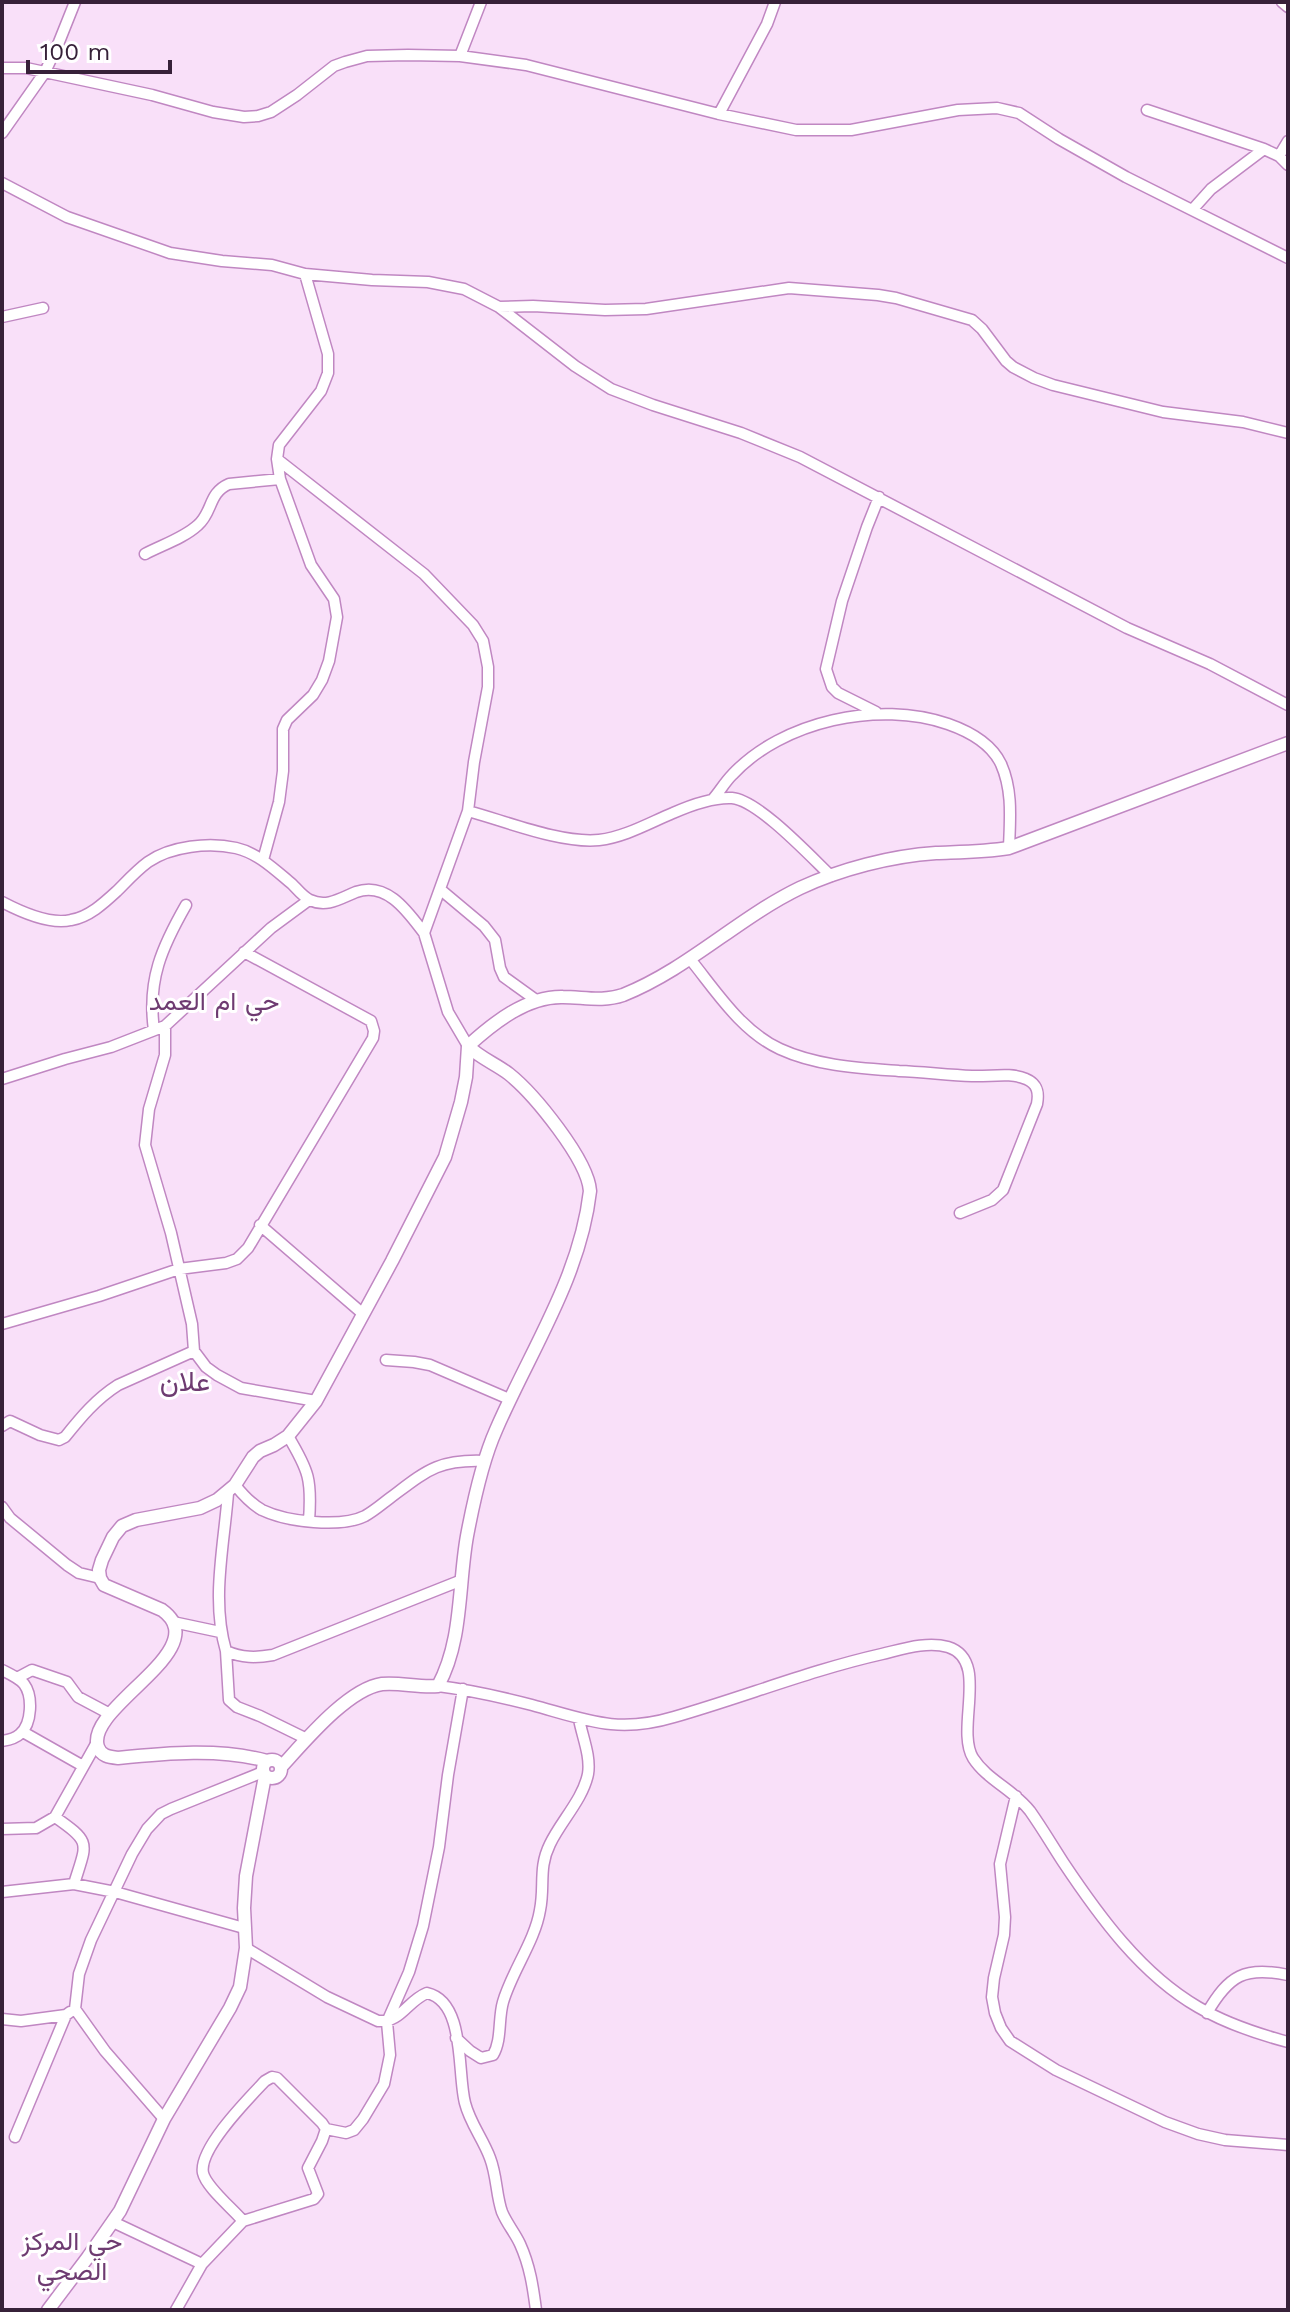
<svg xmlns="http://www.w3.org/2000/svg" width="1290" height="2312" viewBox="0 0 1290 2312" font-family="'Work Sans',Vazirmatn,sans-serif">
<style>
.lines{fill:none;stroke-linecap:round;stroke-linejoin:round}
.minor-casing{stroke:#c087c2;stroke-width:13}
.tertiary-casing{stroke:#c087c2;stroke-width:15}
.minor{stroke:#fff;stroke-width:10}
.tertiary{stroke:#fff;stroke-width:12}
.labels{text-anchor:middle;stroke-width:6;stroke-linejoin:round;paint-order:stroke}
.neighbourhood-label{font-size:26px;fill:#6e3b71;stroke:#fff}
.quarter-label{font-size:28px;fill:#6e3b71;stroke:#fff}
</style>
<rect width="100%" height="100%" fill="#f9e0f9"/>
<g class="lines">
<defs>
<path id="minor" d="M1282 2 1288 7
M460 56 481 2
M2 68H26L152 95 213 112 244 117 258 116 271 112 297 95 334 66 345 62 367 56 408 55 460 56 526 65 719 114 796 130H851L958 110 997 108 1019 113 1059 139 1126 177 1288 258
M1147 110 1264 149 1279 156 1288 165
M719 114 767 24 775 2
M2 133 45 72 59 42 75 2
M1279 156 1288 141
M2 183 67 217 170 253 222 261 272 265 305 274 372 280 428 282 464 289 499 307 575 366 611 389 653 405 741 433 800 457 1127 628 1210 664 1288 705
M1193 209 1211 189 1264 149
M499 307 533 306 605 310 646 309 789 288 878 295 896 298 972 320 982 329 1006 361 1013 367 1034 378 1053 385 1163 412 1243 422 1288 433
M2 317 43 308
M277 459 424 574 473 625 483 641 488 667V687L474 762 468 811 424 933 448 1012 468 1046
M145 554C162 545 184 538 198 525 213 512 208 493 229 484L280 479
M876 712 838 693 832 687 826 669 842 601 867 527 879 497
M713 799C720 791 725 782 732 775 782 721 879 700 948 724 968 731 991 743 1001 764 1013 791 1010 819 1009 848
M468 811C505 821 562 844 599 840 625 837 649 823 673 813 691 805 712 797 732 798 758 800 810 856 831 876
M263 860 279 802 283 771V729L287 720 313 695 322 680 329 661 337 617 334 599 311 565 280 479 277 459 279 445 321 391 328 373V354L305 274
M441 890 484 926 495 940 500 968 504 977 536 1000
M2 902C21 912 50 925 71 920 89 917 104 903 117 891 127 881 137 870 148 862 171 846 209 842 236 848 258 853 275 870 292 884 297 889 303 897 310 900 327 908 341 898 356 892 387 881 408 912 424 933
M690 959C716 991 741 1031 780 1049 817 1066 859 1068 899 1071 923 1072 948 1075 972 1076 989 1077 1011 1072 1026 1079 1038 1084 1039 1093 1037 1104L1003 1190 992 1200 960 1213
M165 1026V1055L149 1109 145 1145 171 1233 192 1324 194 1351 206 1367 217 1375 241 1388 316 1401
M154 1030C147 980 162 947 186 905
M2 1079 65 1059 111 1047 165 1026 271 928 309 900
M260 1225 362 1313
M2 1324 99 1296 179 1269 226 1263 237 1259 248 1248 373 1038 374 1031 371 1021 244 952
M386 1360 414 1362 430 1365 509 1399
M2 1426 10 1421 40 1435 59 1440 65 1437C81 1417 96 1399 118 1385L194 1351
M288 1436C309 1471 312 1480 309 1521
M235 1485C243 1495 251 1504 262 1510 287 1522 341 1528 365 1516 374 1511 382 1504 390 1498 426 1471 438 1459 485 1461
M228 1493C224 1546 211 1600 226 1651 242 1658 256 1658 273 1655L462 1580
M2 1507 10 1518 67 1565 79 1573 100 1578
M173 1622 220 1632
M226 1651 229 1700 237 1707 260 1716 307 1739
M2 1670C10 1674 19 1678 24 1684 33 1696 32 1724 20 1734 15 1739 8 1740 2 1741
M17 1678 32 1670 67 1682 78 1697 110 1714
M438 1686C470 1690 501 1697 532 1705 587 1720 617 1734 674 1717 744 1697 811 1670 882 1654 903 1649 927 1641 948 1647 990 1660 955 1728 973 1758 987 1780 1014 1790 1030 1811 1042 1828 1052 1845 1063 1862 1099 1916 1141 1974 1198 2007 1225 2023 1258 2034 1288 2042
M23 1732 83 1766
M1016 1796 1000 1864 1005 1917 1004 1935 994 1978 992 1997 995 2013 1001 2028 1010 2041 1056 2070 1165 2122 1198 2134 1225 2140 1288 2145
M55 1817C92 1843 87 1842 74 1884
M2 1829 36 1828 55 1817 96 1744
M2 1892 74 1884 115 1892 244 1928
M246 1948 327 1997 378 2021C401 2023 407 2001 427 1993 466 2002 457 2073 465 2103 470 2123 483 2139 490 2158 497 2176 496 2195 502 2212 507 2224 515 2233 520 2244 530 2266 533 2287 536 2310
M1207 2013C1229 1975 1245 1966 1288 1975
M2 2019 21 2021 66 2015 70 2012
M456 2038 470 2051 481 2058 493 2055C502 2040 498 2019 503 2002 512 1971 535 1941 540 1910 545 1886 538 1868 550 1844 561 1821 583 1799 588 1774 591 1756 582 1736 579 1719
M164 2119 105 2051 75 2009 79 1974 91 1940 132 1854 147 1829 161 1814 171 1809 263 1772
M15 2137 66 2015
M243 2221C233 2209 206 2187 203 2173 198 2149 249 2098 265 2081L272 2077 277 2078 322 2123 326 2129 346 2133 354 2130 363 2119 384 2084 390 2055 387 2022 409 1972 423 1926 439 1847 448 1775 463 1689
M113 2222 202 2264 176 2310
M202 2264 243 2221 314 2199 318 2194 308 2168 322 2141 326 2129"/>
<path id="tertiary" d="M263 1769a9 9 0 1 1 18 0a9 9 0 1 1-18 0Z
M267 1761C220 1748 167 1753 118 1758 109 1757 101 1756 98 1747 84 1707 217 1650 162 1610L104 1585 100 1578 99 1570 102 1560 113 1537 122 1526 136 1520 200 1508 217 1500 235 1485 253 1457 260 1451 274 1445 288 1436 316 1401 392 1261 445 1157 461 1102 466 1077 468 1046C493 1023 527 996 563 997 583 997 603 1002 623 995 688 969 738 918 800 888 841 869 891 856 936 853 960 852 984 852 1009 848L1288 743
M282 1766C305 1741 348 1689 382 1684 400 1682 419 1688 438 1686 463 1640 458 1586 467 1536 473 1504 483 1459 496 1430 530 1351 580 1278 590 1191 588 1160 534 1094 509 1074 496 1064 480 1058 468 1046
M48 2310 88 2257 120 2211 164 2119 230 2008 240 1987 246 1948 244 1908 246 1876 265 1776"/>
</defs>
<!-- minor casing -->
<use href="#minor" class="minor-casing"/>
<!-- tertiary casing -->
<use href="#tertiary" class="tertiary-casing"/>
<!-- minor -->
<use href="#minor" class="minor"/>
<!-- tertiary -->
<use href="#tertiary" class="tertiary"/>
</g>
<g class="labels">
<!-- neighbourhood labels -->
<g class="neighbourhood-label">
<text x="214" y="1010">حي ام العمد</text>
<text x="72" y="2250">حي المركز<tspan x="72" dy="30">الصحي</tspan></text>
</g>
<!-- quarter labels -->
<g class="quarter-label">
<text x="185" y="1391">علان</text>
</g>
</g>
<!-- border -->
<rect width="1290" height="2312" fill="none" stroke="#372139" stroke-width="8"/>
<!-- scale -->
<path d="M28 60v12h142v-12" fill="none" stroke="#372139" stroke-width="4"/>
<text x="40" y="60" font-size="24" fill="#372139" stroke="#ffffff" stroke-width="6" paint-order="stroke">100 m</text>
</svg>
